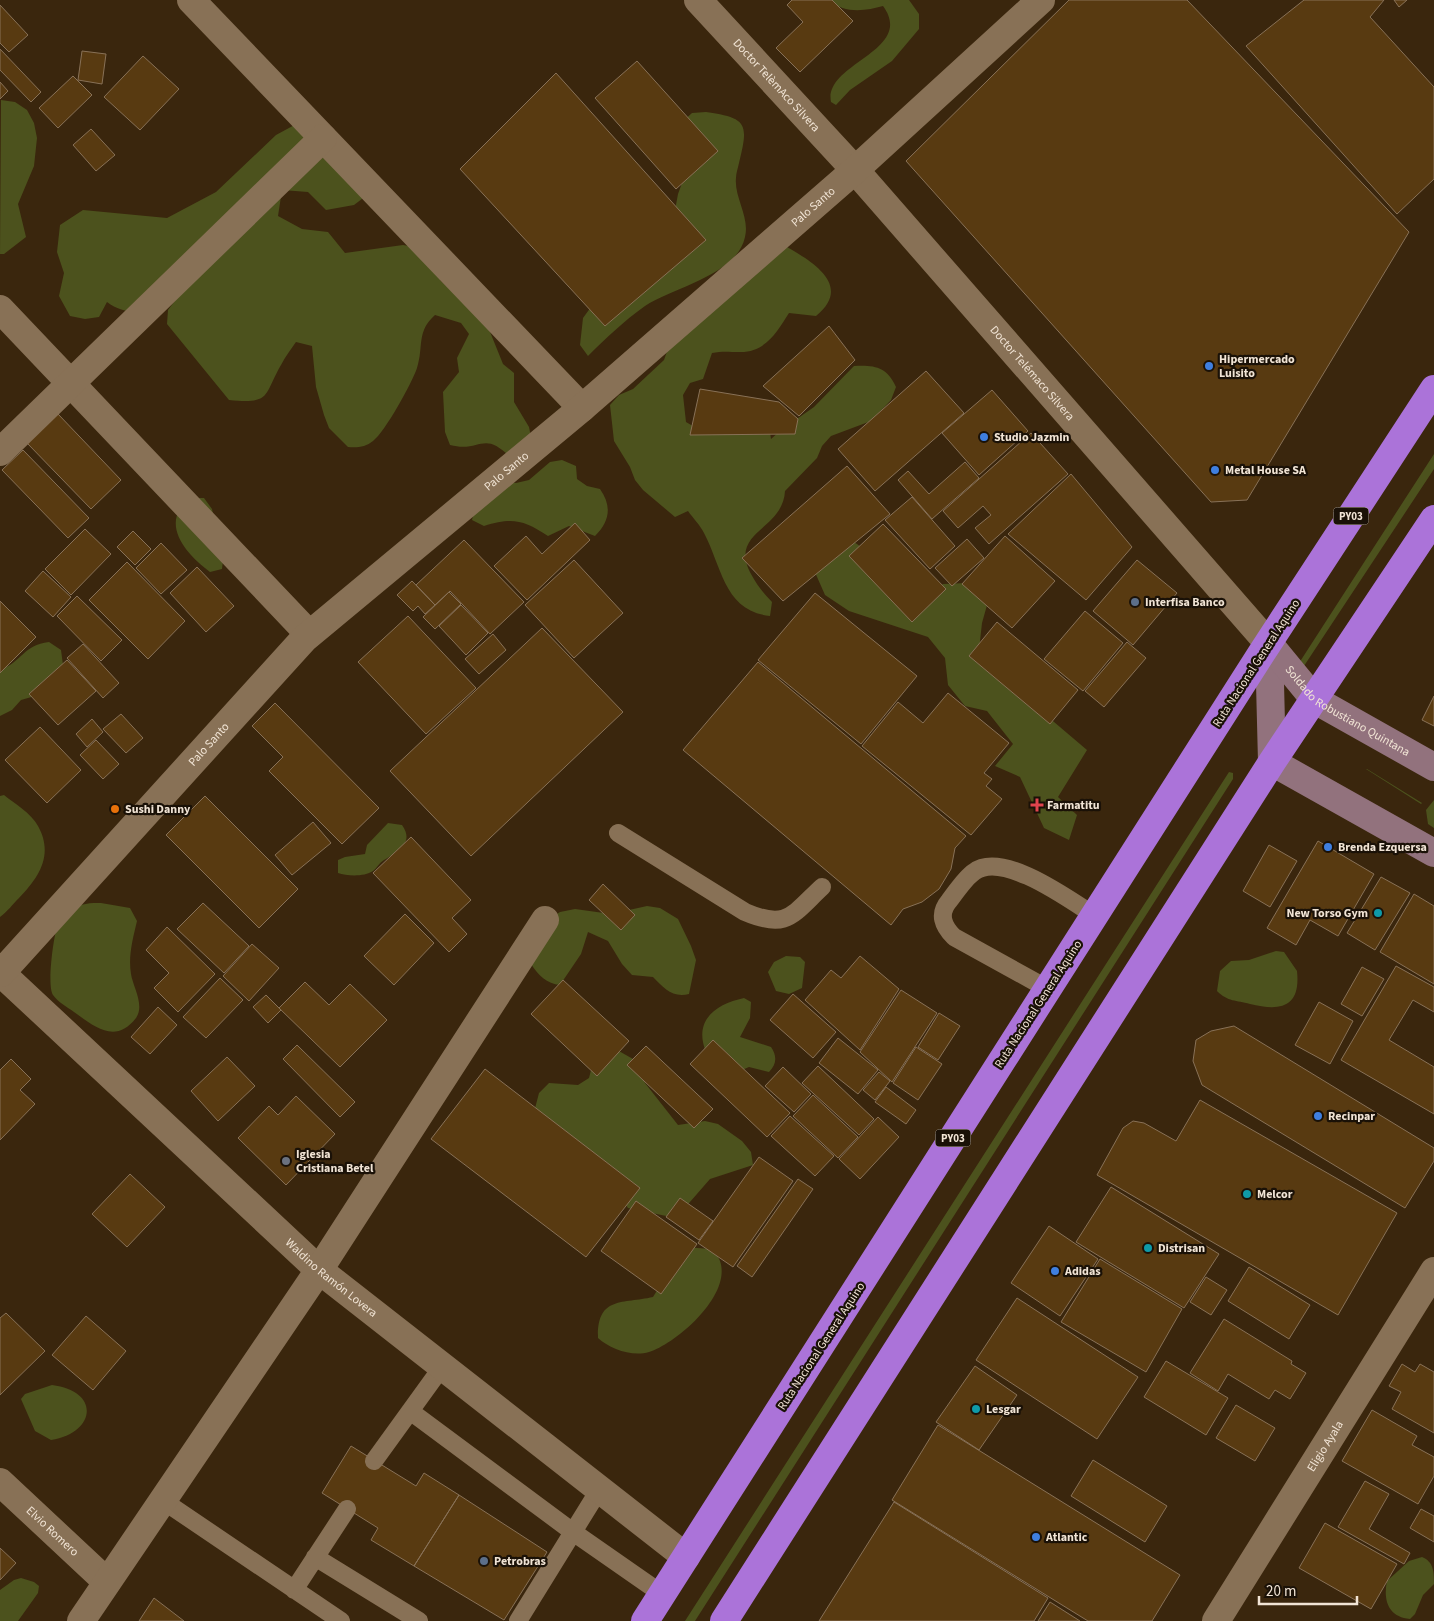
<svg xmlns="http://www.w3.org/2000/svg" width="1434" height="1621" viewBox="0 0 1434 1621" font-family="'Source Sans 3',sans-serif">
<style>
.green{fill:#4c521d}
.building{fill:#583a11;stroke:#887157}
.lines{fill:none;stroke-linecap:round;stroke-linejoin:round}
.lane{stroke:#887156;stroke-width:18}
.street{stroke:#887156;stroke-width:28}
.secondary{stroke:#92727d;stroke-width:28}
.highway{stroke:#ab73d9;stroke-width:28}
.shop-dot{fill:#3f7fe0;stroke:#1a1107;stroke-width:2}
.service-dot{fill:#5c6f8a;stroke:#1a1107;stroke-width:2}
.health-dot{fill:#e0444e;stroke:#1a1107;stroke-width:2}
.food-dot{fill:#e8710a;stroke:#1a1107;stroke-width:2}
.culture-dot{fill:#0f9aa8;stroke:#1a1107;stroke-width:2}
.worship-dot{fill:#6b7280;stroke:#1a1107;stroke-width:2}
.labels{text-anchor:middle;stroke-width:4.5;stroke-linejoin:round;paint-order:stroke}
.shield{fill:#1a1107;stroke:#b0a597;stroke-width:1}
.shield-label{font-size:11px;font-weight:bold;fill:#f1e4d5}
.street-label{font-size:12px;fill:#f1e4d5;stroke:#1a1107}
.poi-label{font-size:12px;font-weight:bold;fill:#f1e4d5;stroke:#1a1107;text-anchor:start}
</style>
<rect width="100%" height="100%" fill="#3a260d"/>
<!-- green -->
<path class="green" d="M830 0H909L919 14V29L892 61 850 90 836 105 831 102C823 63 916 51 883 6 866 11 843 14 830 0Z
M1 100 15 102 27 110 34 123 37 138 34 166 18 204 26 237 4 254H0Z
M706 112C747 118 749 123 739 163 738 168 736 173 736 178 734 197 750 217 745 237 737 275 674 287 645 306 624 321 606 338 588 356L580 345 583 318 599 296 671 232 678 194 690 161 682 122 692 113Z
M300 122 375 189 354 205 326 210 308 192 282 190 278 216 302 229 328 232 345 253 403 245 431 250 456 259 440 280 459 298 482 312 503 364 514 373V402L529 427 534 452 511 458C483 429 481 453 450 445L445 432 443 392 459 372 457 358 469 334 461 323 435 315C416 332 424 346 417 368 412 383 385 432 373 441 366 447 357 448 348 447L329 428 324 415 316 387 312 346 296 342C291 349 285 357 281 365 263 396 272 404 229 400L167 324 168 310 183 290C157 305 136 323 107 302L99 317 85 319 70 316 59 296 64 273 57 252 60 225 83 210 167 218 216 192 276 135Z
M787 247C813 262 853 286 816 316L789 313C777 332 765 353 739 352 729 352 722 351 712 353L703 379 690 383 683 395 686 422 698 429 769 425 771 439 781 430 814 407 854 366C875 365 887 367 896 387L891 400 871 421 831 436 822 446 817 458 785 491C783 531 728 531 751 574 757 585 763 593 772 602L770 616C724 611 722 567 704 533 700 525 693 518 688 511L675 517 643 490 635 480 630 467 614 441 610 405 619 395 633 389 664 360 673 334Z
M1434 454V469L1304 666 1300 663 1301 660Z
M562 460 576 466 577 479 587 486 600 489C612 506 610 521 595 536L569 526 548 536C524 520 512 517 484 526L472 520 475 507 502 481 516 483 529 480 550 462Z
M189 498H204L212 509 215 523 225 543 222 569 210 572C186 554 159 524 189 498Z
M854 542 876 557 923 601 943 584 968 583 989 598 982 623 979 650 1047 716 1087 750 1058 797 1077 815 1069 840 1044 828 1020 777 995 766 1013 744 987 711 965 706 948 685 945 658 928 637 849 611 825 595 814 570Z
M49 642 61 650 63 665 35 696 21 700 12 710 0 716V670C22 662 23 645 49 642Z
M1366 769H1367L1422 803 1421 804Z
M1229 772 1233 773V779L695 1621H685Z
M4 795C15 804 31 813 38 826 54 855 39 877 19 898 13 904 7 912 0 917V796Z
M1434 800V828L1428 824 1426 810Z
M388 823 402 825C415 843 397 852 384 860 379 863 377 868 373 871 364 877 347 876 338 873V860L345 857 365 854 367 845Z
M101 903 130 908 137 921C133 938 128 956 131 974 133 987 145 1005 136 1018 115 1045 94 1026 74 1012 67 1007 58 1002 53 995 47 986 53 942 56 931 58 925 67 914 72 910 79 903 92 903 101 903Z
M647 906 660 908 678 919 691 946 696 960 689 994C672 998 664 988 653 977L632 975 622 964 608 941 588 932 581 954 560 985C547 984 538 975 531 964L548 920 560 912 575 909 611 914Z
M1276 951 1284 952 1297 971C1301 1009 1279 1011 1250 1004 1236 1000 1228 1002 1217 991L1220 971 1231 961 1249 960Z
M786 956 800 957 805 962 802 988 789 994 776 991 768 972 774 962Z
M744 998 751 1002 750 1018 740 1037 771 1047C777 1056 777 1064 769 1072L749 1067 742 1070 706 1052C693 1020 716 1004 744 998Z
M610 1046 633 1059 645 1083 678 1125 705 1121 718 1124 742 1141 751 1152 753 1165 710 1179 683 1210 671 1217 628 1208 596 1161 532 1120 539 1093 549 1083 578 1085 589 1078 596 1051Z
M684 1247 711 1249C713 1252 719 1257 720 1261 732 1295 677 1343 649 1352 632 1357 610 1349 598 1338 597 1296 622 1304 653 1297Z
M52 1385C101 1391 96 1433 51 1440L35 1431 21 1399 25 1394Z
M1422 1557C1434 1562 1434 1572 1434 1584L1423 1595 1415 1614 1410 1619C1388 1617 1383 1600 1387 1581L1409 1561Z
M21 1578 34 1582 39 1586 38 1593 18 1621H0V1590L14 1580Z"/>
<!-- building -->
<path class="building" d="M792 0H832L853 21 800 72 776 48 803 22 787 5Z
M1069 0H1187L1409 232 1247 500 1211 502 906 161Z
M1304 0H1384L1370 17 1434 87V179L1397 214 1246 46Z
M1394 0H1407L1399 7Z
M0 5 28 35 9 52 0 43Z
M0 49 41 92 31 102 0 70Z
M82 51 106 54 102 84 78 80Z
M143 56 179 89 140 130 104 97Z
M637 61 718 151 676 189 595 98Z
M556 73 706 240 605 326 460 169Z
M73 76 92 95 58 128 39 108Z
M0 82 8 91 0 99Z
M91 129 115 155 96 171 73 145Z
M829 326 855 360 799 416 763 386Z
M926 371 964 413 875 491 838 449Z
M700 389 779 402 798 419 795 434 690 435Z
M992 390 1028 431 979 475 942 433Z
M58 414 121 480 91 509 27 443Z
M1031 433 1068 474 989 544 975 528 991 515 983 506 958 528 943 511Z
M23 450 89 518 68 538 2 470Z
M965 462 979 478 932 519 898 480 908 471 929 494Z
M847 466 890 514 783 601 742 558Z
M1071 474 1132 547 1086 600 1008 534Z
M912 497 955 546 930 569 885 520Z
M575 523 590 540 527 600 494 566 526 536 542 554Z
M883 524 946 589 912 622 849 556Z
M85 529 111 554 71 595 45 569Z
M133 531 151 549 135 565 117 547Z
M1005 536 1055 581 1012 628 962 584Z
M967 539 984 558 952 586 935 568Z
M464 540 524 602 490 634 450 591 435 605 416 585Z
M161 543 187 570 161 594 136 568Z
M574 560 623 613 574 658 525 605Z
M1137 560 1177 593 1133 645 1093 611Z
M127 562 185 621 148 659 89 600Z
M197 567 234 606 206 632 170 593Z
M43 571 71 597 53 617 25 591Z
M412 581 435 605 425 614 418 606 413 611 397 595Z
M449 592 461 604 435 629 423 617Z
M815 593 917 676 861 744 758 660Z
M77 596 122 640 101 661 57 616Z
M0 601 36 637 0 673Z
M461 605 488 633 466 655 439 626Z
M1085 611 1123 643 1083 691 1044 659Z
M408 616 476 688 426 734 358 662Z
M997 622 1078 690 1050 724 969 656Z
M542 628 623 712 471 856 390 771Z
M493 634 506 650 479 674 465 659Z
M1127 642 1146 658 1104 707 1085 691Z
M83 644 119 683 103 698 67 658Z
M67 660 96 691 58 725 29 694Z
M758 662 966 836 955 848 951 869 939 889 922 902 903 909 891 925 683 750Z
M948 693 1009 743 984 773 992 779 986 786 1002 799 971 835 862 746 898 702 923 723Z
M1434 696V726L1422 720Z
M275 703 379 808 342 844 269 771 283 757 252 726Z
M121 714 143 738 126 753 103 729Z
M92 719 103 732 87 747 76 734Z
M40 727 81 770 47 803 5 760Z
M96 740 119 764 103 779 80 755Z
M205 796 298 889 259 928 166 835Z
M313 822 331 843 292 875 275 855Z
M411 837 471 900 452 918 467 934 449 952 373 873Z
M1318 841 1374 874 1338 936 1310 920 1296 945 1267 928Z
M1269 845 1297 861 1270 907 1243 891Z
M1381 877 1410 893 1375 950 1347 933Z
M603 884 635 915 621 930 589 900Z
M1414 894 1434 906V984L1380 952Z
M203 903 249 946 224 973 177 929Z
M405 914 434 943 394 985 364 956Z
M167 927 215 974 178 1012 154 988 169 973 146 950Z
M252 944 279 968 249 1001 223 976Z
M860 956 899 989 860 1050 805 1000 831 970 841 978Z
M1396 966 1434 987V1012L1413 1000 1389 1040 1434 1067V1114L1341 1060Z
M1362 967 1384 979 1362 1016 1341 1004Z
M220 978 243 1000 206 1038 183 1017Z
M563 980 629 1041 597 1076 531 1014Z
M305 982 329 1005 350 984 387 1020 340 1067 279 1008Z
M901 990 937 1013 892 1082 860 1052Z
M793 994 836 1032 813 1058 770 1020Z
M266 995 281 1010 268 1023 253 1007Z
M1319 1002 1353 1021 1330 1064 1295 1045Z
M158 1007 177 1025 150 1054 131 1037Z
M939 1013 960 1026 938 1060 918 1047Z
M1234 1026 1434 1148V1161L1405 1208 1202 1085 1193 1061 1196 1040 1211 1031Z
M838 1038 878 1070 858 1094 819 1063Z
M713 1040 790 1113 767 1137 690 1064Z
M297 1045 355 1102 340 1117 283 1059Z
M646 1046 713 1109 694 1128 627 1065Z
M916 1047 942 1064 918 1100 893 1083Z
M227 1057 255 1086 218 1121 191 1091Z
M11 1059 31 1079 20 1090 35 1104 0 1140V1070Z
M818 1066 874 1119 859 1135 802 1083Z
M783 1067 811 1094 794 1112 765 1086Z
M485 1069 640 1188 586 1257 431 1139Z
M879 1072 890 1081 875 1100 863 1090Z
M886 1087 916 1110 906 1124 875 1102Z
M813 1095 858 1137 838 1158 793 1116Z
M296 1096 335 1134 286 1185 238 1138 269 1106 278 1115Z
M1200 1100 1397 1213 1338 1315 1097 1175 1123 1128 1133 1121 1144 1123 1176 1141Z
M790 1116 834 1156 815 1176 771 1136Z
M878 1117 899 1137 860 1179 839 1159Z
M759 1157 793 1181 733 1267 698 1243Z
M130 1174 165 1207 127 1247 92 1214Z
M798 1179 813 1189 752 1277 737 1266Z
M1111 1187 1219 1254 1184 1308 1076 1242Z
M680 1198 713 1221 699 1240 666 1217Z
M636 1201 697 1244 661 1294 601 1251Z
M1049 1226 1098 1259 1060 1316 1011 1283Z
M1100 1259 1182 1309 1146 1372 1061 1322Z
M1249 1267 1310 1305 1289 1339 1228 1301Z
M1206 1277 1227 1290 1211 1315 1190 1302Z
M1017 1298 1138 1377 1097 1439 976 1360Z
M6 1313 45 1351 0 1395V1318Z
M86 1316 126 1351 93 1390 52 1355Z
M1224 1319 1292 1361 1291 1364 1306 1373 1290 1399 1275 1390 1269 1399 1228 1374 1218 1391 1190 1373Z
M1166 1361 1228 1398 1206 1435 1144 1397Z
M1402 1364 1415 1372 1420 1364 1434 1372V1433L1392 1409 1401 1392 1389 1386Z
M975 1366 1017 1395 979 1450 936 1422Z
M1236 1405 1275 1428 1255 1461 1216 1438Z
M1372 1410 1417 1436 1412 1445 1434 1457V1476L1418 1504 1342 1461Z
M938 1425 1180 1575 1152 1621H1088L892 1500Z
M351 1446 416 1486 424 1473 459 1495 414 1566 371 1540 378 1528 322 1493Z
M1093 1460 1167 1506 1145 1542 1071 1496Z
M1365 1481 1389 1494 1369 1529 1410 1553 1404 1564 1338 1527Z
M459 1495 547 1552 504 1620 414 1566Z
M894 1502 1048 1598 1034 1621H819Z
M1421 1509 1434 1516V1542L1410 1528Z
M1325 1523 1397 1564 1371 1609 1299 1568Z
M0 1548 16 1563 0 1580Z
M154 1598 184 1621H139Z
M1050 1602 1080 1621H1038Z"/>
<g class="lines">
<!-- lane -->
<path class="lane" d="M618 833 745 912C787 930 792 915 822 887
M1048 989 954 937C943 926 938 914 949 901 956 892 965 878 974 872 1002 850 1070 900 1095 916
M410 1411 573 1532 662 1594
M374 1461 442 1367
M162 1500 341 1621
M315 1557 419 1621
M294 1590 347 1509
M518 1621 599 1490"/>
<!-- street -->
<g class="street">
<path d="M191 0 582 408"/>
<path id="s1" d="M698 0 855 170 1269 644"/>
<path d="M0 309 309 634"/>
<path d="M0 452 323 138"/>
<path id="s2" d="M0 972 319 1270 686 1557"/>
<path id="s3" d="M1 973 304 639 582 408 855 170 1041 0"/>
<path id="s4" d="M0 1482 107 1582"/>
<path d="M81 1621 319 1270 545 920"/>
<path id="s5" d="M1216 1621 1434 1271"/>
</g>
<!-- secondary -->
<g class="secondary">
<path d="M1269 644 1272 762 1434 853"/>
<path id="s6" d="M1269 644 1315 700 1434 767"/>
</g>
<!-- highway -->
<path class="highway" d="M645 1621 1261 654 1434 389
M724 1621 1272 762 1434 519"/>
</g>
<!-- markers -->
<g class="shop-dot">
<circle cx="1209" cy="366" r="5"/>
<circle cx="984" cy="437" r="5"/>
<circle cx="1215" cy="470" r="5"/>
<circle cx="1328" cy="847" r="5"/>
<circle cx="1318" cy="1116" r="5"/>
<circle cx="1055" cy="1271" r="5"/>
<circle cx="1036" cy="1537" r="5"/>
</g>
<g class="service-dot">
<circle cx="1135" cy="602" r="5"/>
<circle cx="484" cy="1561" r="5"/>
</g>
<path class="health-dot" d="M1034.5 797.5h5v5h5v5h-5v5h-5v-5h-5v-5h5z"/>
<circle class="food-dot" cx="115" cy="809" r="5"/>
<g class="culture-dot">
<circle cx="1378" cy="913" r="5"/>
<circle cx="1247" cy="1194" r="5"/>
<circle cx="1148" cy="1248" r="5"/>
<circle cx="976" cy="1409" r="5"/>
</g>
<circle class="worship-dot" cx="286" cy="1161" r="5"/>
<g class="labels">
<!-- shield labels -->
<g class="shield">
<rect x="1333.5" y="507.5" width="35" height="17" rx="4"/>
<rect x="935.5" y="1129.5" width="35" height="17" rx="4"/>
</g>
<g class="shield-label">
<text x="1351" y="520">PY03</text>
<text x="953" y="1142">PY03</text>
</g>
<!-- street labels -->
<g class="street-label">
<text dy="4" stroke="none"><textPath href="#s1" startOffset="116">Doctor TelèmAco Silvera</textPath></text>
<text dy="4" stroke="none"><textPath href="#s3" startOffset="1119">Palo Santo</textPath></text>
<text dy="4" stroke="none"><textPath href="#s1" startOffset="501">Doctor Telémaco Silvera</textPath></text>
<text dy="4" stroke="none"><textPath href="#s3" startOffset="714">Palo Santo</textPath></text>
<text transform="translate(1256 663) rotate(-57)" y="4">Ruta Nacional General Aquino</text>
<text dy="4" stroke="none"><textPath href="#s6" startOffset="105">Soldado Robustiano Quintana</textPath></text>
<text dy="4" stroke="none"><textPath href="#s3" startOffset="309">Palo Santo</textPath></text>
<text transform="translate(1038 1004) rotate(-57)" y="4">Ruta Nacional General Aquino</text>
<text dy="4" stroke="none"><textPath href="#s2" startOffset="451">Waldino Ramón Lovera</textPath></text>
<text transform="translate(821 1346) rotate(-57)" y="4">Ruta Nacional General Aquino</text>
<text dy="4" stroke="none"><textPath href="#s5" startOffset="206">Eligio Ayala</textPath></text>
<text dy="4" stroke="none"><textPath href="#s4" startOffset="72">Elvio Romero</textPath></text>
</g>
<!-- poi labels -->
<g class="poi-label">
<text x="1219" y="363">Hipermercado<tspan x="1219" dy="14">Luisito</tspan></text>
<text x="994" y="441">Studio Jazmin</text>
<text x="1225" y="474">Metal House SA</text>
<text x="1145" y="606">Interfisa Banco</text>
<text x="1047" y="809">Farmatitu</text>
<text x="125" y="813">Sushi Danny</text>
<text x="1338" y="851">Brenda Ezquersa</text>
<text x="1368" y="917" text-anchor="end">New Torso Gym</text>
<text x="1328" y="1120">Recinpar</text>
<text x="296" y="1158">Iglesia<tspan x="296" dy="14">Cristiana Betel</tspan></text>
<text x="1257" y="1198">Melcor</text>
<text x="1158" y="1252">Distrisan</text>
<text x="1065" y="1275">Adidas</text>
<text x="986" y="1413">Lesgar</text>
<text x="1046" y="1541">Atlantic</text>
<text x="494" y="1565">Petrobras</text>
</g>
</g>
<!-- scale -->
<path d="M1259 1596v8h98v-8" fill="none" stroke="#f1e4d5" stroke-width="2.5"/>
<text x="1266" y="1596" font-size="15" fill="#f1e4d5" stroke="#1a1107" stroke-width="4" paint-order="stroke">20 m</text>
</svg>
